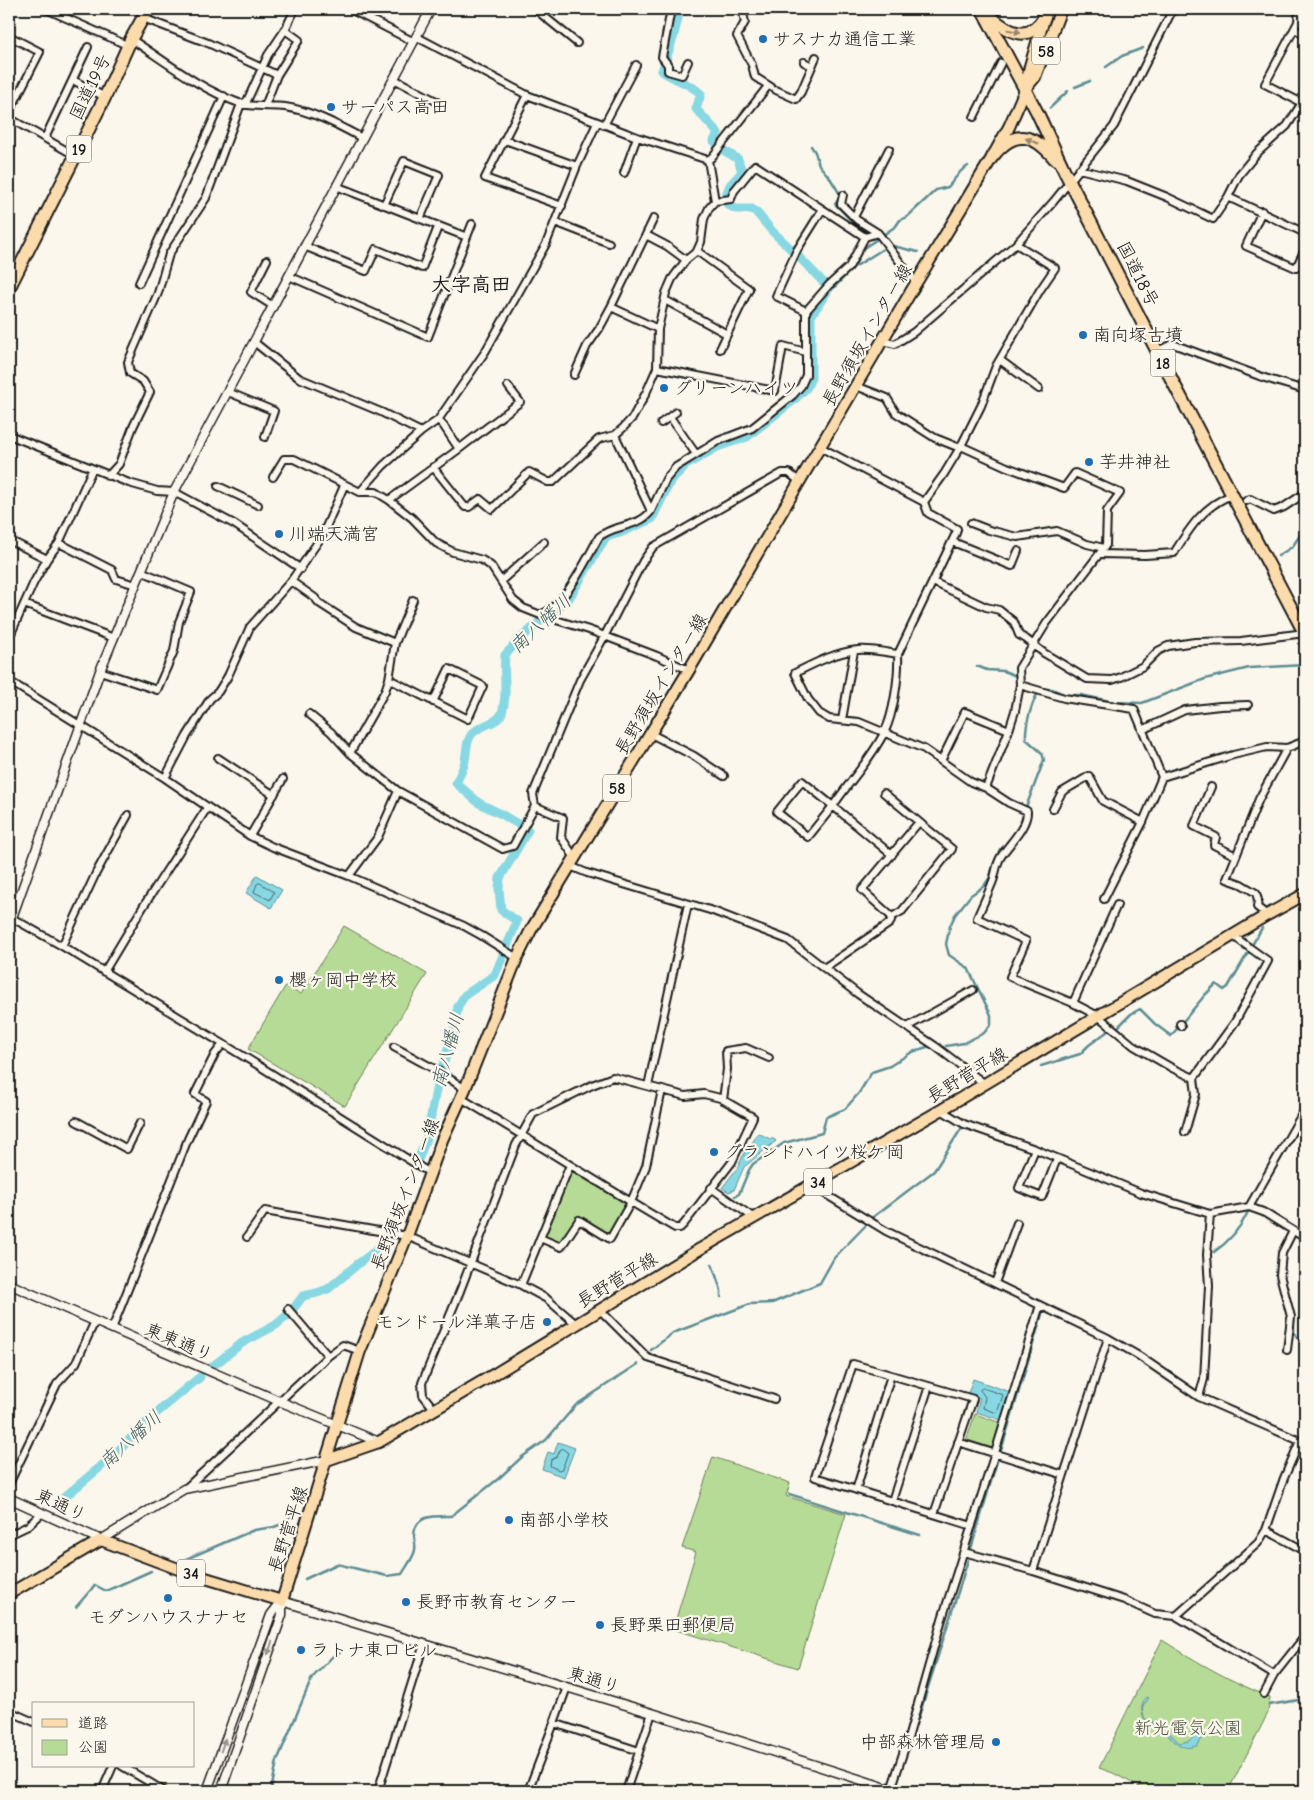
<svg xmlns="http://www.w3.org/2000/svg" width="1314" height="1800" viewBox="0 0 1314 1800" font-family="'Comic Neue','Klee One',sans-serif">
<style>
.green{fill:#b6db96;stroke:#697c59}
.water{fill:#88d8e3;stroke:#5d8d93}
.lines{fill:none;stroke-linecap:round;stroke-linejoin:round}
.shore{stroke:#47676c;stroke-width:1}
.stream{stroke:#5d8d93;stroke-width:2.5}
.canal{stroke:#88d8e3;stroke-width:9}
.minor-casing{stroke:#1c1c1c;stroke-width:10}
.tertiary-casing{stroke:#1c1c1c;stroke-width:11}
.primary-casing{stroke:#1c1c1c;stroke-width:14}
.trunk-casing{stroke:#1c1c1c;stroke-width:15}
.minor{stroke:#fbf7ec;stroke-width:6}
.tertiary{stroke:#fbf7ec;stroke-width:8}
.primary{stroke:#fcdcac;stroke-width:10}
.trunk{stroke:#fcdcac;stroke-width:11}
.oneway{fill:#97866b}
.oneway2{fill:#97948e}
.poi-dot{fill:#1f6fb2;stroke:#fbf7ec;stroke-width:2}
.labels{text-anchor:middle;stroke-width:4.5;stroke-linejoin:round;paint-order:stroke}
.shield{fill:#fbf7ec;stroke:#5f5e5a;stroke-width:1}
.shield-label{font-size:16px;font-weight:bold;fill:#1c1c1c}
.poi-label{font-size:18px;fill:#1c1c1c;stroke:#fbf7ec;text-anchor:start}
.street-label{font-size:18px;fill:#1c1c1c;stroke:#fbf7ec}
.park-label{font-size:18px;fill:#4a5541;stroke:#fbf7ec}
.water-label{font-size:19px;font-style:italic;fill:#425e62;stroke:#fbf7ec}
.quarter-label{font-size:20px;font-weight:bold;fill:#1c1c1c;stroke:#fbf7ec}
</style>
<rect width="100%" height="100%" fill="#fbf7ec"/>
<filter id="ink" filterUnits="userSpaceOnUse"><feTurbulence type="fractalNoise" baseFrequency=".02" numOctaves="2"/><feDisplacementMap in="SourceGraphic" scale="10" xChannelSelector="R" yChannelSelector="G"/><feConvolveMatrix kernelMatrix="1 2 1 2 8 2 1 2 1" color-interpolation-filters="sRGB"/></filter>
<g filter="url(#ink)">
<!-- green -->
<path class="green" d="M344 926 427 974 345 1106 248 1049 286 985 301 994Z
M571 1171 626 1204 610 1234 579 1215 560 1243 544 1235Z
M975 1414 1001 1423 992 1449 966 1441Z
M713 1457 790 1483 786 1496 846 1514 798 1668 673 1629 696 1552 682 1548Z
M1162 1640C1197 1662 1231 1682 1270 1697L1268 1713 1228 1791H1147L1113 1773 1099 1768Z"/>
<!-- water -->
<path class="water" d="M257 875 282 890 271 908 246 893Z
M758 1133 770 1139H774L776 1141 744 1167 734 1190 729 1192 722 1188 738 1167 746 1149 748 1150Z
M973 1379 1010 1392 1001 1420 976 1412 980 1398 968 1393Z
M558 1442 575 1448 564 1477 542 1469 548 1452 554 1454Z
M1147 1697 1149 1698C1143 1706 1140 1708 1145 1719L1163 1726 1179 1743 1189 1741 1196 1734H1200L1201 1740 1198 1745C1180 1754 1171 1736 1160 1727 1155 1723 1150 1723 1145 1719 1140 1711 1141 1704 1147 1697Z"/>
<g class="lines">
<!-- shore -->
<path class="shore" d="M260 883 274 892 270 900 254 892 257 884Z
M983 1388 1003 1395 997 1413 983 1408 985 1397 980 1390Z
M563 1449 568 1453 562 1469 559 1470 550 1466 551 1460 557 1457 560 1450Z"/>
<!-- stream -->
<path class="stream" d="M287 18 292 9
M672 21 675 9
M1106 67 1122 56 1143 48
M1075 87 1090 81
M1050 108 1068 91
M811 146 815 152 819 165 830 178 841 196 835 204 855 224 869 233
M883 235 896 226 900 220 907 217 936 190 948 187 961 171 968 166
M893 246 918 252
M865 247 876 240
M856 266 883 249
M826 296 854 267 866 242
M1278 556 1292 547 1305 528
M977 666 987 670 1004 671 1016 676
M1026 807 1044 760 1042 753 1026 739C1025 724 1032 702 1040 689H1052L1066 695H1081L1114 702 1142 703 1205 679 1249 668 1305 665
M1252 945 1262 928
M1118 1027 1131 1014 1140 1009 1155 1024 1171 1036 1205 995 1216 984 1224 990 1228 987 1249 951
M946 1046 964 1043 984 1033 991 1024V1015L968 968 949 955 946 944 950 926 955 915 971 895 984 886 990 877 993 865 1000 849
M1041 1066 1080 1054 1089 1045 1108 1031
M1267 1182 1305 1117
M735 1196 739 1194 749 1170 753 1164 784 1143 822 1133 826 1117 845 1109 859 1093 872 1072 890 1066 912 1052 927 1047
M1256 1201 1260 1193
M873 1217 934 1171 961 1129
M1214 1252C1230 1241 1240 1229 1248 1212
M712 1264 721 1290V1297
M1294 1319V1332L1305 1348
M651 1350 673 1333 750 1304 772 1303 820 1283 834 1258 868 1223
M1001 1451 1042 1314
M789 1494 920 1535
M971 1549 998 1458
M186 1559 254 1530 274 1527 282 1524 291 1517
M305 1579 337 1564 387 1576 402 1574C406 1567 414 1557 415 1550 416 1545 414 1539 414 1534 416 1514 436 1516 451 1516L498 1479 522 1457 546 1440 576 1405 638 1364
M76 1607 95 1585 106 1591 151 1571
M1269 1705 1305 1699
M918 1719 968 1560
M271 1791 277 1761 312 1678 333 1656 343 1650"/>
<!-- canal -->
<path class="canal" d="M680 9 674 35 662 71C674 80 690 83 701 94L696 109 718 133 714 141 718 145
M723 150 738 159 742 172 730 185 726 195
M728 205 736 209H752L756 212 772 231 793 251
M799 257 825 284
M419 1158 427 1136 438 1080 453 1034 458 1006 465 995 495 975 517 921 501 910 499 889 500 878 528 830 501 814 479 803 456 783C459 777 462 771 464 765 467 755 465 744 471 735 479 724 497 725 502 713 508 695 503 674 505 655L521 638 556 608 568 600 606 537 620 533 652 519 670 482 686 465 717 447 747 437 794 400 807 387 811 378V316L827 292
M213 1366 242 1343 276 1325 290 1313 303 1296 317 1293 328 1289 359 1263 386 1243
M61 1500 112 1457 154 1415 200 1377"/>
<defs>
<path id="minor" d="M46 9 129 46
M350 9 414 42
M535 9 577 43
M671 9 662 57 668 65V71L682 75 688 62
M742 9 745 22 737 36 752 65 755 77 771 87
M1299 9 1298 22 1265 84 1302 103
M143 18 208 43 277 75
M1295 29 1305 35
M9 36 40 52 9 113
M417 37 527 95 637 137 708 160 712 157 768 86
M131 39C166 62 200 89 239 103 253 108 271 105 285 107 312 111 338 125 362 138
M804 62 812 66
M394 79 436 101
M73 80 105 97
M776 90 796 99 801 92 816 57
M527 95 485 178 562 206
M265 106 277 75 299 40 285 30
M974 117 1001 63
M9 118 76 156
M604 125 636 65
M45 138 88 47
M505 140 577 166
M708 160 715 201 731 199 734 191 755 165 865 237 878 233
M1079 169 1127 181 1167 197 1213 219 1228 197 1239 175 1257 153 1287 126 1305 98
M624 173 637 137
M336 186 467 237
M843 195 841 204 857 220 878 233 916 283
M1228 197 1305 233
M384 205 404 161 439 175 420 219
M1262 211 1246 246 1296 268 1305 249
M854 217 889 149
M555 222 609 243
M646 235 667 246 686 260
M304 246 366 271 376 249 422 268 438 227
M697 251 749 289 720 349
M267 260 251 292 273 306
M289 276 428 337 472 224
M139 283 224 96
M665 300 727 334
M611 307 658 329
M806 311 776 296 797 250 822 210
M882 341 895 344 914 332 1016 244 1054 201 1114 126 1173 9
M254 342 299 378 381 412 421 432 438 420 485 352 546 244 577 166 597 123
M1157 351 1173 344 1265 378 1305 390
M1000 360 1039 389
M657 368 775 391 783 346 806 352
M574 375 587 346 599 329 611 307 654 218
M856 386 887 398 896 413 935 438 960 448
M228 392 274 411 265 437
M670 417 696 454
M661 423 676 412
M9 435 129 483 157 491 174 492 234 524 301 569
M961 446 1007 467 1064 488 1075 473 1120 493 1107 511 1106 545 1046 624 1019 668 1020 685 1015 711 1009 730 986 788
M820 447 924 502
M459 449 520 402 508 386
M433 467 465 507H469L480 499 492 509 529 472 548 482H553L599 439 615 435 623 428 633 417 646 393 657 368 658 329 666 293 672 279 686 260 697 251 701 242 704 219 709 208 715 201
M108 476 119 464 133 427 150 392 143 381 130 373 128 362 158 293 169 254 206 198 241 104 247 101 268 55 285 30 295 9
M273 477 284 459H294L360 492H376L389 500 412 518 436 543 453 552 482 560 491 566 513 600 523 608 543 616 589 630 657 656 689 670
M218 486 258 505
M360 492 383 466 421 432
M389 500 459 449 443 425 438 420
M1246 501 1250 499 1274 511 1284 507 1305 493
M651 511 666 479 676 467 718 441 752 428 793 395 801 386 806 375V311L829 285 849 267 865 237
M971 523 989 530 1017 537 1057 531 1087 544 1104 548
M9 540 47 559
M953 542 1012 566 1018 551
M59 543 112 570 116 579 136 585
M1101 554 1145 555 1174 553C1189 529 1204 505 1232 495
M291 581 315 598 319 603 356 627 395 643 389 679 385 691 350 753
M501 581 544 542
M933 582 986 607 999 610 1014 622 1019 635 1026 639 1044 653 1087 679 1112 680 1121 677 1143 666 1158 651 1168 646 1195 642 1241 641 1305 633
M24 604 114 638
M541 614C564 608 587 558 599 537 614 524 639 528 651 511L615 435
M9 638 34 582 47 559 59 543 92 470
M395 643 413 600
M898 654C885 652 871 649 858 650 836 652 815 663 795 673L808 699 819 713 829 719 859 722 924 749 971 782 986 788 1009 803 1027 811C1028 826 1009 844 1002 855 996 863 996 873 993 881 988 894 982 906 977 918L1026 941 1010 977 1073 1003 1098 1016 1134 1046 1172 1068 1194 1078
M100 671 157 690 174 651 179 622 191 592 141 571
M389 679 468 719 483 686 449 669 433 702
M9 681 165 778 250 836 273 847 349 876 464 926 482 936 517 958
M1020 685 1064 698 1134 709 1162 777 1233 755 1267 747 1287 748 1305 741
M309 714 331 732 350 753 398 791 503 849 513 846 535 806 563 818 561 837 575 858
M842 720 854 651
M1142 730 1185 710 1220 706 1248 705
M651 734 694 756 724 776
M218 758 274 795
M941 761 965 712 1009 730
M165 778 187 736 210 699 218 692 228 676 250 627 291 581 322 536 344 486
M802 781 833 806 808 837 777 812Z
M1211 787 1194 826 1216 837 1214 845 1236 856
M884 793 919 822
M535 806 533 794 580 680 604 637 643 561 653 547 782 473H789L799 481
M1053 809 1062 792 1089 776 1103 801 1143 822
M250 836 283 779
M892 855 833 806C849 782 871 759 884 733 894 714 899 675 898 654L956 533 957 529 928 513 924 502 944 474 961 446 981 406 996 366 1040 290 1055 268 1016 244
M570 866 587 873 713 911 788 940 858 994 935 1046 985 1084
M349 876 378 837 398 791
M1104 899 1143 822 1162 777
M1267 915 1257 907 1258 900 1256 893 1241 884 1227 879 1259 799 1287 748
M12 918 62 946 261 1067 430 1173
M62 946 96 873 128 815
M824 968 890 923 892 917 862 890 919 822 952 849 902 911 892 917
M104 972 143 907 207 808
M1073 1003 1117 905
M1180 1024 1181 1026
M907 1027 973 990
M394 1047 438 1071 465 1089
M648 1086 688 904
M723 1100 727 1069 726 1051 746 1048 769 1058
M941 1110 964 1124 1035 1149 1141 1193 1210 1214 1249 1207 1263 1212 1305 1238
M76 1121 127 1149 140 1123
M1185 1132 1196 1094 1194 1078 1235 1022 1268 961 1232 935
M1035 1149 1019 1188 1042 1197 1057 1159
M812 1186 886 1231 1108 1338 1139 1356 1199 1397 1300 1441 1284 1478 1266 1530 1258 1543 1176 1616
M711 1188 754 1218
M1249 1207 1305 1109
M1300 1235 1305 1229
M247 1237 265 1211 407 1236 521 1285 547 1299 576 1324
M540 1238 561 1247 579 1220 610 1239 631 1202 646 1166 662 1090
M995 1283 1017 1223
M521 1285 570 1165
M288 1309 328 1356
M600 1310 648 1358 774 1399
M112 1329 188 1139 206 1101 195 1094 215 1054 223 1044
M1287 1350 1291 1317 1280 1275 1282 1253 1293 1231
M1199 1397 1204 1379 1209 1286 1207 1255 1210 1214
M434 1409 423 1395 422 1383 460 1291 516 1145 533 1114 592 1085 613 1077 685 1096 704 1094 720 1098 753 1117 732 1162 684 1224 680 1228H675C603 1186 532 1141 461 1098
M958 1442 1064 1475
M9 1484 57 1384 76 1363 95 1321
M185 1489 328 1356 343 1345 360 1351
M856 1490 891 1375
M892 1501 929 1386
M934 1514 973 1399 853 1364 815 1477 972 1526
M1266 1530 1305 1551
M9 1535 28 1526 42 1513
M964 1552 1033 1571 1124 1600 1155 1614 1176 1616 1274 1675 1305 1636
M1033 1571 1108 1338
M1264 1694 1274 1675
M9 1711 34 1722
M554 1723 567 1687
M122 1766 164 1791
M891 1790 909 1735 942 1619 995 1453 1040 1305
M102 1791 113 1766
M378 1791 424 1644
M528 1791 554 1723 639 1751
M626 1791 652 1713"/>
<path id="tertiary" d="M9 926 100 671 174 492 431 9
M9 1284 279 1401 379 1442
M9 1498 101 1540 184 1489 327 1460
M282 1601 652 1713 896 1791
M207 1791 271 1615 282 1601
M221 1791 282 1615V1601"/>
<path id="primary" d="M1025 89 1035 77 1061 9
M327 1460 379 1442 498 1372 700 1249 941 1110 1267 915 1305 894
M9 1594 101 1540 189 1573 282 1601 360 1351 407 1236 442 1140 465 1089 517 958 531 930 689 670 916 283 993 156 1009 127 1025 90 1030 66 1047 9"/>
<path id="trunk" d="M982 9 1037 112 1065 172 1175 386 1305 634
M990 16C1009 33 1029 44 1045 16
M993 156C1015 128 1034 134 1055 159
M9 288 105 97 131 39 148 9"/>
</defs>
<!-- minor casing -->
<use href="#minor" class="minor-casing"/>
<!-- tertiary casing -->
<use href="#tertiary" class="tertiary-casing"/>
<!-- primary casing -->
<use href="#primary" class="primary-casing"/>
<!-- trunk casing -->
<use href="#trunk" class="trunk-casing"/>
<!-- minor -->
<use href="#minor" class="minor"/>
<!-- tertiary -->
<use href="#tertiary" class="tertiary"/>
<!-- primary -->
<use href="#primary" class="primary"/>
<!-- trunk -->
<use href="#trunk" class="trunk"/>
</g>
<!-- one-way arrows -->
<defs><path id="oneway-solid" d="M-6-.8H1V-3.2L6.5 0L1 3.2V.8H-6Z" transform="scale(1.25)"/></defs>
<g class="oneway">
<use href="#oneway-solid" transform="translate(1014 31) rotate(11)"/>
<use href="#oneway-solid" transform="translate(1032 141) rotate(-158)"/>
</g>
<g class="oneway2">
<use href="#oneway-solid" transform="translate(270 1648) rotate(109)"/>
<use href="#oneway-solid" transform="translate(223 1745) rotate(-71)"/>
</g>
</g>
<!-- markers -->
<g class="poi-dot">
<circle cx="763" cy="39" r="5"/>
<circle cx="331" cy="107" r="5"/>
<circle cx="1083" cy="335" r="5"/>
<circle cx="664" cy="388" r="5"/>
<circle cx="1089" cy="462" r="5"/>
<circle cx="279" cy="534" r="5"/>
<circle cx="279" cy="980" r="5"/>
<circle cx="714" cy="1152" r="5"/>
<circle cx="547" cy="1322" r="5"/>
<circle cx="509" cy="1520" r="5"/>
<circle cx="168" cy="1598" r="5"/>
<circle cx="406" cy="1602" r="5"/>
<circle cx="600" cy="1625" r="5"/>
<circle cx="301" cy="1650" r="5"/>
<circle cx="996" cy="1742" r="5"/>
</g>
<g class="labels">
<!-- shield labels -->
<g class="shield">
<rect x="1032" y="37.5" width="28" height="27" rx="4"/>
<rect x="66.5" y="135.5" width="25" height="27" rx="4"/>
<rect x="1150.5" y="349.5" width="25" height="27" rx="4"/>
<rect x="603" y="774.5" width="28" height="27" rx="4"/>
<rect x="804" y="1168.5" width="28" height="27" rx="4"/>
<rect x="177" y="1559.5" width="28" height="27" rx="4"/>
</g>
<g class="shield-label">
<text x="1046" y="57">58</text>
<text x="79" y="155">19</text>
<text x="1163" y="369">18</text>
<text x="617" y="794">58</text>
<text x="818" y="1188">34</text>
<text x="191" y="1579">34</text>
</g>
<!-- poi labels -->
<g class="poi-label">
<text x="773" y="45">サスナカ通信工業</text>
<text x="341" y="113">サーパス高田</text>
<text x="1093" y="341">南向塚古墳</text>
<text x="674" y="394">グリーンハイツ</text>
<text x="1099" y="468">芋井神社</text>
<text x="289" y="540">川端天満宮</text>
<text x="289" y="986">櫻ヶ岡中学校</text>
<text x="724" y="1158">グランドハイツ桜ケ岡</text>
<text x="537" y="1328" text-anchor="end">モンドール洋菓子店</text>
<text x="519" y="1526">南部小学校</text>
<text x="416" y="1608">長野市教育センター</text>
<text x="168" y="1623" text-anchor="middle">モダンハウスナナセ</text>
<text x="610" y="1631">長野栗田郵便局</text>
<text x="311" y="1656">ラトナ東口ビル</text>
<text x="986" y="1748" text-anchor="end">中部森林管理局</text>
</g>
<!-- street labels -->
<g class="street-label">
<text transform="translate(90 87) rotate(-64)" y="6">国道19号</text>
<text transform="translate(1138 274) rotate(63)" y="6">国道18号</text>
<text transform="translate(867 335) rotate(-60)" y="6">長野須坂インター線</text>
<text transform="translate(661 684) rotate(-59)" y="6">長野須坂インター線</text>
<text transform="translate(967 1075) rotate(-31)" y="6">長野菅平線</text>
<text transform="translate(405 1194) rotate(-69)" y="6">長野須坂インター線</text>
<text transform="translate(617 1280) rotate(-31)" y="6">長野菅平線</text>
<text transform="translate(179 1342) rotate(23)" y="6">東東通り</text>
<text transform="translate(61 1505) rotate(25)" y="6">東通り</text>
<text transform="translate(288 1529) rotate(-72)" y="6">長野菅平線</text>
<text transform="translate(594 1680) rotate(17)" y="6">東通り</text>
</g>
<!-- park labels -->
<g class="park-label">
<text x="1188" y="1734">新光電気公園</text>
</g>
<!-- water labels -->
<g class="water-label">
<text transform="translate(540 623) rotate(-43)" y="7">南八幡川</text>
<text transform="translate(447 1050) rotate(-75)" y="7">南八幡川</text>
<text transform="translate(130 1439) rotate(-42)" y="7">南八幡川</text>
</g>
<!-- quarter labels -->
<g class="quarter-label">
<text x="471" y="291">大字高田</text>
</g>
</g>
<!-- margin -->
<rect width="1314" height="1800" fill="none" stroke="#fbf7ec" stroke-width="30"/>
<rect x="15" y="15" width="1284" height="1770" fill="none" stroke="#1c1c1c" stroke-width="2" filter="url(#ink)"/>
<!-- legend -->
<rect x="32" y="1702" width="162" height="65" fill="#fbf7ec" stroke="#a29f99"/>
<rect x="42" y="1719" width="25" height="8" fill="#fcdcac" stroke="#a29f99"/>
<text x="78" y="1728" font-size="15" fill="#1c1c1c">道路</text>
<rect x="42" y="1740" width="25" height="15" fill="#b6db96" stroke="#a29f99"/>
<text x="78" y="1752" font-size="15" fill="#1c1c1c">公園</text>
</svg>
